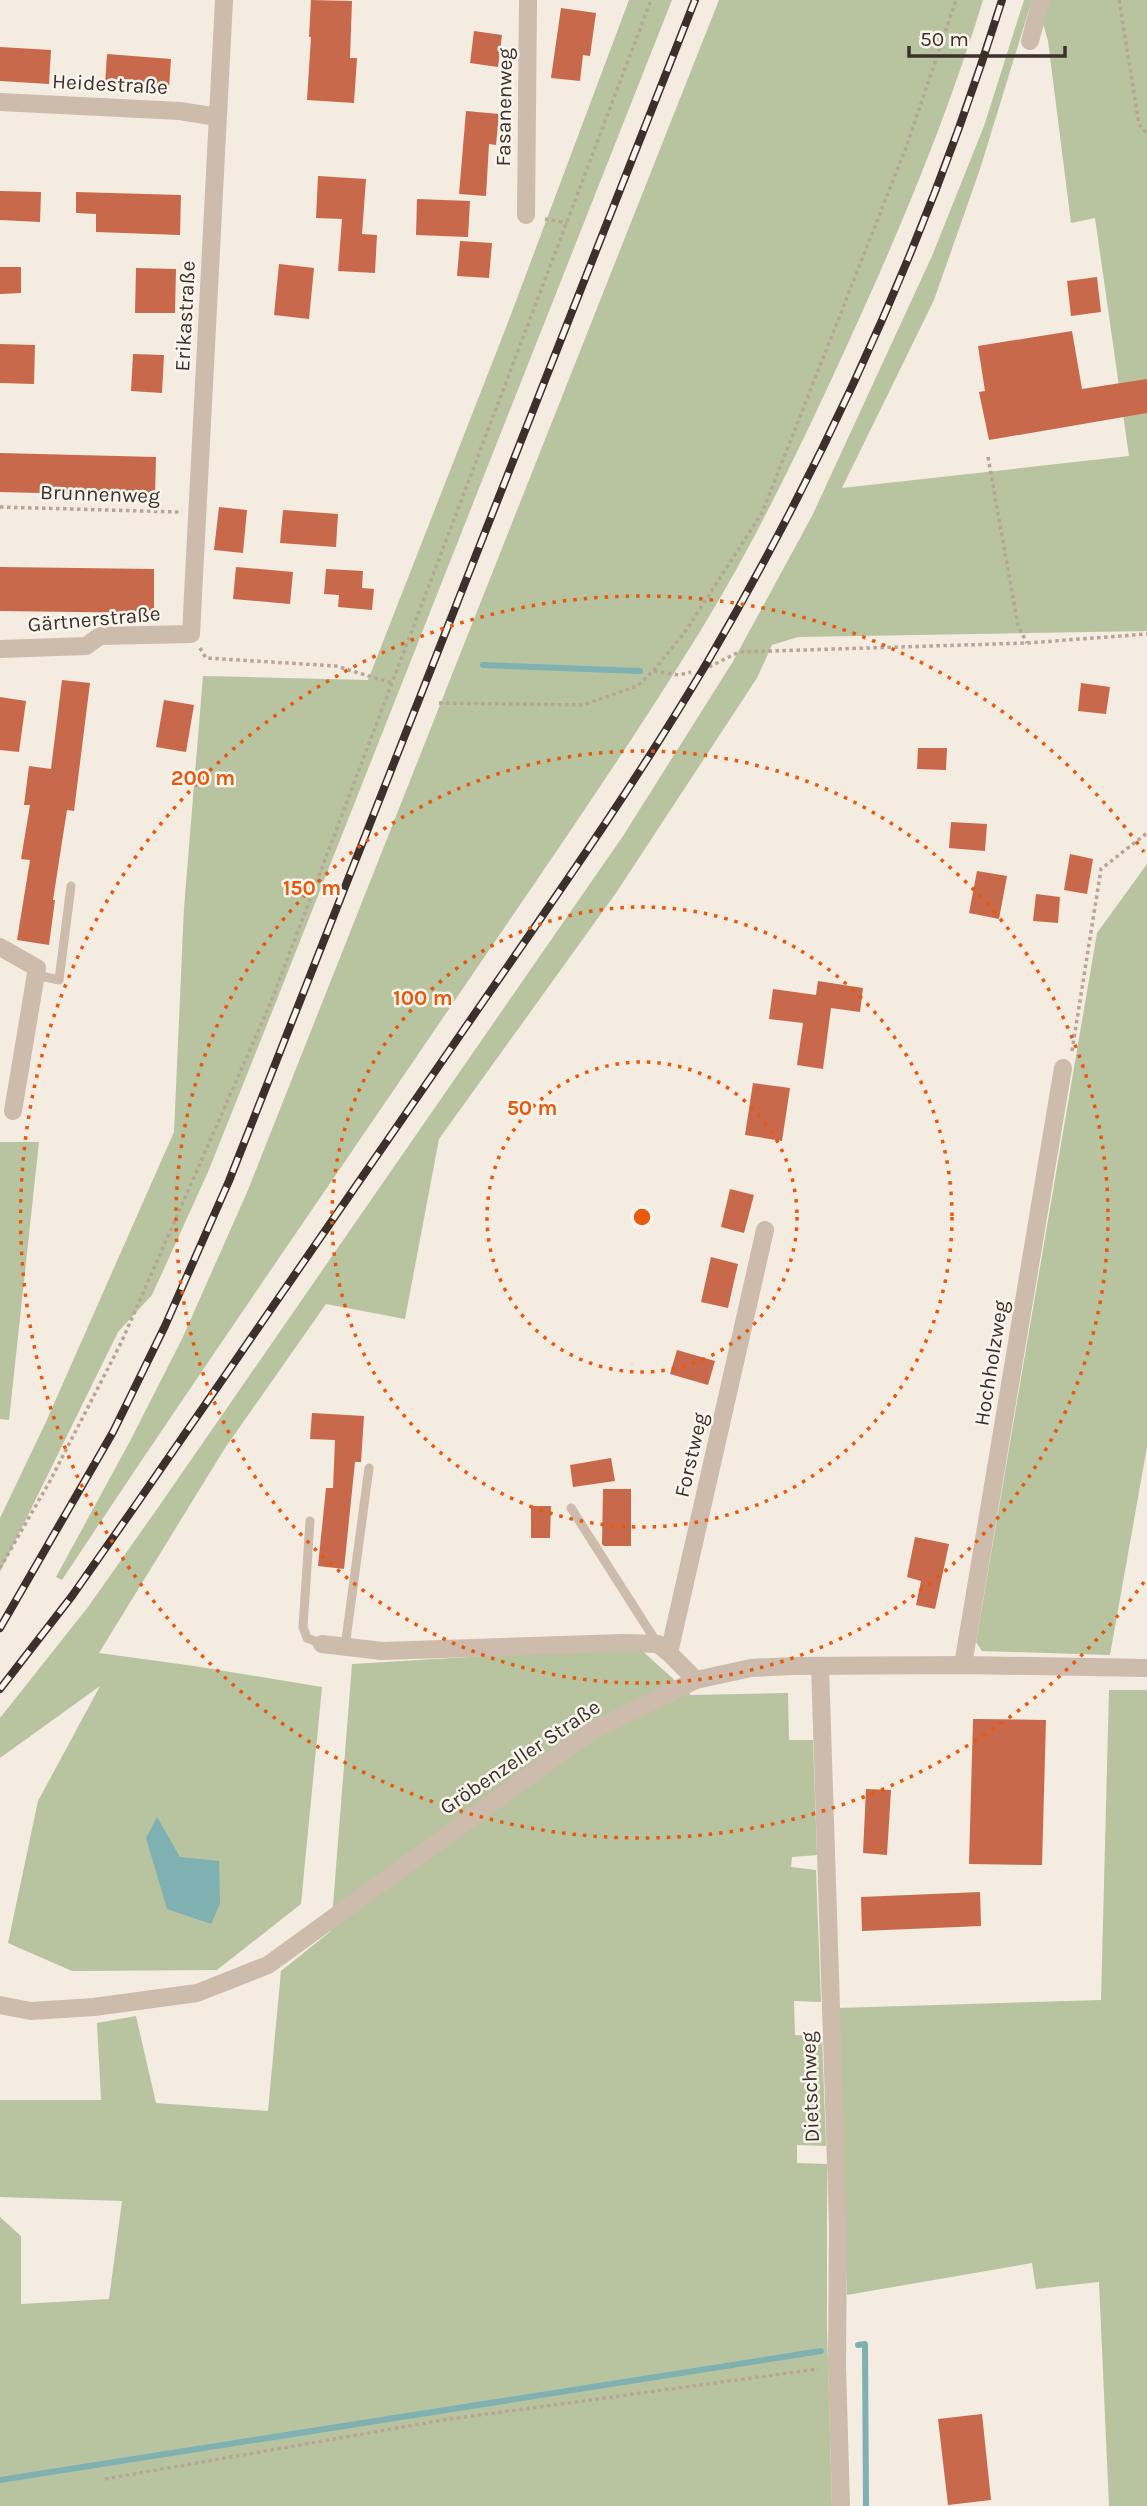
<svg xmlns="http://www.w3.org/2000/svg" width="1147" height="2506" viewBox="0 0 1147 2506" font-family="Karla,sans-serif">
<style>
.green{fill:#b8c4a0}
.water{fill:#7fb0b2}
.lines{fill:none;stroke-linecap:round;stroke-linejoin:round}
.stream{stroke:#7fb0b2;stroke-width:6}
.building{fill:#c8694b}
.path{stroke:#b9a596;stroke-width:3.5;stroke-dasharray:3.5 3.5;stroke-linecap:butt}
.service{stroke:#cdbbac;stroke-width:9}
.minor{stroke:#cdbbac;stroke-width:18}
.tertiary{stroke:#cdbbac;stroke-width:18}
.rail-casing{stroke:#3b302b;stroke-width:8}
.rail{stroke:#fbf5ee;stroke-width:5;stroke-dasharray:16;stroke-linecap:butt}
.ring{fill:none;stroke:#e8590c;stroke-width:3.5;stroke-dasharray:3.5 7}
.labels{text-anchor:middle;stroke-width:5;stroke-linejoin:round;paint-order:stroke}
.street-label{font-size:21px;fill:#3b302b;stroke:#fbf5ee}
.centre{fill:#e8590c;stroke:#fbf5ee;stroke-width:3.5}
.ring-label{font-size:21px;text-anchor:middle;font-weight:bold;fill:#e8590c;stroke:#fbf5ee;stroke-width:5;stroke-linejoin:round;paint-order:stroke}
</style>
<rect width="100%" height="100%" fill="#f4ebe1"/>
<!-- green -->
<path class="green" d="M629 0H672L272 1012 208 1172 152 1295 118 1332 0 1572V1518L45 1424 174 1132 184 908 203 676 368 680 507 325Z
M719 0H983C946 121 897 237 844 352 797 455 747 558 686 654 616 766 540 875 466 984 331 1183 194 1380 62 1580L56 1577 129 1443 182 1339 248 1190Z
M1024 0H1032L980 169 934 300 842 488 1129 456 1095 218 1071 223 1048 41 1041 16 1046 0H1147V631L798 637 772 645 757 678 616 893 439 1139 405 1319 326 1304 225 1448 99 1653 194 1666 322 1687 301 1904 217 1970 72 1971 8 1943 38 1801 100 1686 0 1758V1718L88 1607 157 1509 623 836 732 663 812 516 932 256 984 126Z
M1147 864V1447L1110 1655 982 1651 976 1642 1097 933Z
M0 1142H39L9 1420 0 1419Z
M638 1647 691 1695 788 1693 789 1740H813L817 1855 792 1857 791 1867 816 1870 821 2002 794 2001 795 2035 822 2036 826 2146 797 2145V2163L827 2164V2326L832 2506H0V2217L21 2236V2304L109 2299 122 2201 0 2197V2100H101L97 2023 136 2016 156 2103 268 2111 281 1971 331 1931 352 1664Z
M1109 1690H1147V2506H1109L1099 2282 1036 2289 1032 2263 847 2295 838 2008 1101 2000Z"/>
<!-- water -->
<path class="water" d="M157 1817 180 1857 219 1861 220 1904 211 1924 167 1909 146 1838Z"/>
<g class="lines">
<!-- stream -->
<path class="stream" d="M483 665 640 671
M858 2345 865 2344 866 2506
M0 2480 821 2351"/>
</g>
<!-- building -->
<path class="building" d="M311 0 352 1 350 58H357L354 103 307 100 311 37H309Z
M561 8 596 13 590 56 583 55 580 81 551 78Z
M474 31 502 35 498 67 470 63Z
M0 47 51 50 49 84 0 81Z
M107 54 171 59 169 89 105 85Z
M466 111 499 114 496 145 489 144 486 196 459 194Z
M318 176 366 179 362 234 377 235 375 273 338 271 342 219 316 218Z
M0 191 41 192 40 222 0 220Z
M76 192 181 195 180 235 96 232V214L76 213Z
M417 199 470 201 468 237 416 235Z
M460 241 492 243 489 278 457 276Z
M279 264 314 268 309 319 274 315Z
M0 267H21V293L0 294Z
M136 268 176 269 175 313H135Z
M1097 277 1101 312 1071 316 1067 281Z
M1072 331 1082 389 1147 379V413L989 440 979 392 985 391 978 346Z
M0 344 35 345 34 384 0 383Z
M133 354 164 355 162 393 131 391Z
M0 453 156 457 155 496 0 492Z
M219 507 247 510 243 553 214 550Z
M283 510 338 514 336 547 280 543Z
M0 567 154 569V613L0 611Z
M236 567 293 572 290 604 233 599Z
M326 569 363 571 362 588 374 589 372 610 338 607 339 595 324 594Z
M62 680 90 683 74 811 67 810 53 900H55L49 945 17 940 30 860 21 859 30 805H24L29 766 51 769Z
M1081 683 1110 687 1106 714 1078 711Z
M0 697 26 701 19 752 0 750Z
M164 700 194 705 186 752 156 747Z
M918 748H947L946 770 917 769Z
M951 822 987 824 985 851 949 848Z
M1070 854 1093 859 1087 894 1064 890Z
M977 871 1007 876 999 919 969 913Z
M1036 894 1060 897 1058 923 1033 921Z
M818 981 863 988 860 1012 831 1008 823 1069 797 1065 803 1023 769 1019 773 989 816 995Z
M753 1083 790 1088 782 1141 745 1135Z
M730 1189 754 1195 744 1233 721 1227Z
M711 1257 738 1264 728 1308 701 1302Z
M677 1350 715 1361 708 1385 670 1374Z
M312 1413 364 1416 361 1462H355L344 1569 318 1566 326 1488H333L335 1440 310 1439Z
M611 1458 615 1481 573 1487 570 1465Z
M603 1489H631V1546H604L602 1544Z
M531 1506H551L550 1538H531Z
M915 1537 949 1544 935 1609 916 1605 921 1581 907 1577Z
M973 1719 1046 1720 1042 1865 969 1864Z
M866 1789 891 1790 887 1855 863 1853Z
M980 1892 981 1926 862 1931 861 1897Z
M982 2414 991 2500 948 2505 938 2419Z"/>
<g class="lines">
<!-- path -->
<path class="path" d="M1119 0 1139 124 1147 134
M545 219 567 223
M988 457 1018 626 1027 643
M0 507 179 512
M200 648 206 658 336 666 392 683
M709 667 739 652 1027 643 1147 634
M654 671 679 675 691 672
M439 703 583 705 637 686 655 669 685 632 762 513 907 145 956 0
M1072 1051 1101 869 1147 833
M0 1568 50 1481 121 1343 271 1002 651 0
M105 2479 443 2420 818 2369"/>
<!-- service -->
<path class="service" d="M36 975 59 980 71 886
M571 1508 657 1643
M310 1521 303 1627 307 1638 322 1644
M345 1647 369 1468"/>
<!-- minor -->
<path class="minor" d="M1030 41 1041 0
M0 102 180 111 217 117
M526 215 528 0
M0 649 86 646 100 636 191 634 224 0
M0 947 37 968 13 1111
M322 1644 382 1651 623 1643 658 1644 669 1653
M963 1665 1063 1068
M820 1666 838 2225 837 2366 841 2506
M696 1680 669 1653 765 1230"/>
<!-- tertiary -->
<path class="tertiary" d="M0 2005 31 2011 94 2007 197 1993 268 1965 590 1732 696 1680 751 1668 793 1666 963 1665 1147 1668"/>
<defs>
<path id="rail" d="M0 1628 113 1432 165 1326 229 1181 695 0
M0 1689 72 1596 140 1499C249 1341 358 1183 467 1025 550 905 634 786 708 661 830 452 930 231 1002 0"/>
</defs>
<!-- rail casing -->
<use href="#rail" class="rail-casing"/>
<!-- rail -->
<use href="#rail" class="rail"/>
</g>
<!-- distance rings -->
<g class="ring">
<circle cx="642" cy="1217" r="155"/>
<circle cx="642" cy="1217" r="310"/>
<circle cx="642" cy="1217" r="466"/>
<path d="M1144 1582A621 621 0 1 1 1144 852"/>
</g>
<g class="labels">
<!-- street labels -->
<g class="street-label">
<text transform="translate(110 84) rotate(3)" y="7">Heidestraße</text>
<text transform="translate(504 107) rotate(-89)" y="7">Fasanenweg</text>
<text transform="translate(185 316) rotate(-87)" y="7">Erikastraße</text>
<text transform="translate(100 494) rotate(2)" y="7">Brunnenweg</text>
<text transform="translate(94 619) rotate(-5)" y="7">Gärtnerstraße</text>
<text transform="translate(991 1363) rotate(-81)" y="7">Hochholzweg</text>
<text transform="translate(691 1455) rotate(-77)" y="7">Forstweg</text>
<text transform="translate(520 1757) rotate(-34)" y="7">Gröbenzeller Straße</text>
<text transform="translate(810 2087) rotate(-92)" y="7">Dietschweg</text>
</g>
</g>
<circle cx="642" cy="1217" r="10" class="centre"/>
<g class="ring-label">
<text x="203" y="785">200 m</text>
<text x="312" y="895">150 m</text>
<text x="423" y="1005">100 m</text>
<text x="532" y="1115">50 m</text>
</g>
<!-- scale -->
<path d="M909 46v10h156v-10" fill="none" stroke="#3b302b" stroke-width="3.5"/>
<text x="920" y="46" font-size="21" fill="#3b302b" stroke="#fbf5ee" stroke-width="5" paint-order="stroke">50 m</text>
</svg>
